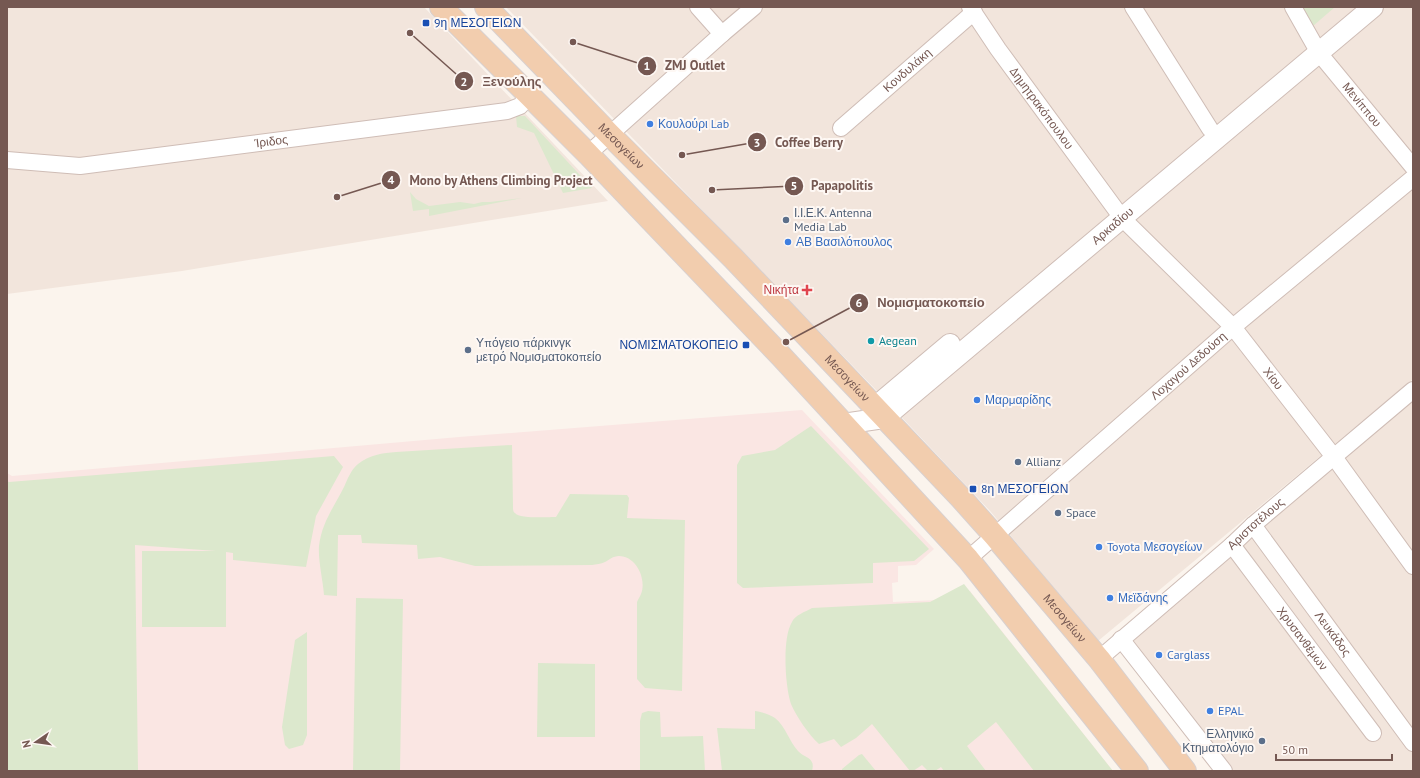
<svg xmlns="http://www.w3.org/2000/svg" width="1420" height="778" viewBox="0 0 1420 778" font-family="'PT Sans',sans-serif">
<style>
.residential{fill:#f2e5dc}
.commercial{fill:#fae6e3}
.green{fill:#dce8cd}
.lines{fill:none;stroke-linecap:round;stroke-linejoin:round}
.minor-casing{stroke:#cfbdb6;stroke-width:18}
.tertiary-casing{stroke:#cfbdb6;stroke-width:22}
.primary-casing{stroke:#d8d0cf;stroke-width:24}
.minor{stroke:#fff;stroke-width:16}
.tertiary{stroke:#fff;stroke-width:20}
.primary{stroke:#f2cdae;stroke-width:22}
.transit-dot{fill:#1a4fb4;stroke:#fef8f4;stroke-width:1.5}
.shop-dot{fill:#3f7fe0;stroke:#fef8f4;stroke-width:1.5}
.service-dot{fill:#5c6f8a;stroke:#fef8f4;stroke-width:1.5}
.health-dot{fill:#e0444e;stroke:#fef8f4;stroke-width:1.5}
.culture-dot{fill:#0f9aa8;stroke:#fef8f4;stroke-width:1.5}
.labels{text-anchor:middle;stroke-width:4;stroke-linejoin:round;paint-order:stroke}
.transit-label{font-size:12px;fill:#164399;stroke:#fef8f4;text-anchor:start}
.street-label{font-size:12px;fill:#755852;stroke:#fef8f4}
.shop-label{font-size:12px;fill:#366cbe;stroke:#fef8f4;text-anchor:start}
.service-label{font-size:12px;fill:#4e5e75;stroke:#fef8f4;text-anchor:start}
.health-label{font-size:12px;fill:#be3a42;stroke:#fef8f4;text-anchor:end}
.culture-label{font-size:12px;fill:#0d838f;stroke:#fef8f4;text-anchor:start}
.leader{fill:none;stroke:#755852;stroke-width:1.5}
.callout-dot{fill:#755852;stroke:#fef8f4;stroke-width:1.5}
.mark-label{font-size:12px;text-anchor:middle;font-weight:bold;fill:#fff}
.callout-label{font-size:13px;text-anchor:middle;font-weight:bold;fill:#755852;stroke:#fef8f4;stroke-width:4;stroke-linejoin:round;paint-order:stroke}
</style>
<rect width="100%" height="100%" fill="#fbf4ed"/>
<!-- residential -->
<path class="residential" d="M7 7H424L608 201 182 271 7 294Z
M506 7H1413V379L1098 641 991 512 876 390Z
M1413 398V771H1231L1127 639Z"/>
<!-- commercial -->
<path class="commercial" d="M802 410 934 549 916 565 898 566V582L892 583 893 602 960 599 970 591 1113 771H7V473L12 476 459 437Z"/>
<!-- green -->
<path class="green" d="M1301 7H1335L1313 26Z
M516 116H525L592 188 563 193 534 133 517 127Z
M410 192 416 199 429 206 460 202 474 204 482 202H490L522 198 429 216V209L413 211Z
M811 426 929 549 914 561 873 563V583L743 588 737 583V465L742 456 775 450Z
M512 445 513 507C513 509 513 512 515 513 519 519 549 517 556 517L570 494 627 495 629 498 627 518 685 520 682 691 645 688 637 679V602C638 599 640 597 641 594 647 579 636 556 619 556 613 556 609 560 605 562 601 564 596 564 592 565L475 566 440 557 418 559 417 545 362 543 361 535H338L337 596 324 595C323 580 318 561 319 546 322 522 334 507 344 487 348 478 351 470 358 464 369 455 383 453 396 452Z
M334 456 343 467 316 516 306 567 233 560V553L226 552V627H142V551H216L135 545 138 771H7V481L9 482Z
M964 584 1113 771H1034L996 722 967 746 986 771H944L941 767 935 771H928L922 765 913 771H910L872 724 856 738 841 747 834 739 819 744C809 735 796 716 791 704 785 686 782 638 792 622 795 615 805 612 812 608L930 602Z
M356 598 403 599 400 771H353Z
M307 632V735L303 745 289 749 285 745 282 727 295 640Z
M538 663 595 664V737H537Z
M648 711 660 712 661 737 703 736 705 771H640V721L642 713Z
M755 711C762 712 769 714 775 718 786 727 789 741 798 751 804 758 816 757 812 771H722L717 728 755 729Z
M862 754 876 771H842V769L859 755Z"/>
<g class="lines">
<defs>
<g id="minor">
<path d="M698 7 722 34"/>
<path id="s1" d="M970 7 998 49 1122 218 1233 327 1334 457 1413 566"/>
<path d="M1133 7 1210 129"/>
<path id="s2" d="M1293 7 1319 53 1413 167"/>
<path id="s3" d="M841 128 974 12"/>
<path d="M588 154 722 34 754 7"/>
<path id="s4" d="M7 160 80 166 507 111 520 106 530 95"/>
<path id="s5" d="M1253 525 1413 743"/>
<path id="s6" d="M1232 545 1373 733"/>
<path id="s7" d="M968 559 1233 327 1413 178"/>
<path d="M1121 639 1224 771"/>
<path id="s8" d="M1099 659 1232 545 1253 525 1413 390"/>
</g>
<g id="tertiary">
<path d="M874 408 950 344"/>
<path id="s9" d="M843 424 884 418 1373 7"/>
</g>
<g id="primary">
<path d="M441 7 588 154 781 356 968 559 1137 771"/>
<path id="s10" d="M486 7 609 134 733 258 961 498 994 535 1099 659 1185 771"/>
</g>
</defs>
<!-- minor casing -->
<use href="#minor" class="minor-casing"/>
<!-- tertiary casing -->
<use href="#tertiary" class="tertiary-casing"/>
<!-- primary casing -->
<use href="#primary" class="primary-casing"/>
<!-- minor -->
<use href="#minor" class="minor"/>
<!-- tertiary -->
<use href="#tertiary" class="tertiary"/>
<!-- primary -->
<use href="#primary" class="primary"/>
</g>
<!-- markers -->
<g class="transit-dot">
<rect x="422" y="19" width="8" height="8" rx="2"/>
<rect x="742" y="341" width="8" height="8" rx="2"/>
<rect x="969" y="485" width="8" height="8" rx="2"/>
</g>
<g class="shop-dot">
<circle cx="650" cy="124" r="4"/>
<circle cx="788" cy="242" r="4"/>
<circle cx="977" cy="400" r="4"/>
<circle cx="1099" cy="547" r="4"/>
<circle cx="1110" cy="598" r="4"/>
<circle cx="1159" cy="655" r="4"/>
<circle cx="1210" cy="711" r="4"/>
</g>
<g class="service-dot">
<circle cx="786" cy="220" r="4"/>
<circle cx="468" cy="350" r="4"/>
<circle cx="1018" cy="462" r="4"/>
<circle cx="1058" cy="513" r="4"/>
<circle cx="1262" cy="741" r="4"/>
</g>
<path class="health-dot" d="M805 284h4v4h4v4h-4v4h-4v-4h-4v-4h4z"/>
<circle class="culture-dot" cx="871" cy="341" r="4"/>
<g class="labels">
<!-- transit labels -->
<g class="transit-label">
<text x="434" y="27">9η ΜΕΣΟΓΕΙΩΝ</text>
<text x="738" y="349" text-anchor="end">ΝΟΜΙΣΜΑΤΟΚΟΠΕΙΟ</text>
<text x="981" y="493">8η ΜΕΣΟΓΕΙΩΝ</text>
</g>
<!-- street labels -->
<g class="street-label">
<text dy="4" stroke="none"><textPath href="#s3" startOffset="88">Κονδυλάκη</textPath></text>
<text dy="4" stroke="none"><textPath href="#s2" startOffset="120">Μενίππου</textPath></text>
<text dy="4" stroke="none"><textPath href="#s1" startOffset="124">Δημητρακόπουλου</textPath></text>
<text dy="4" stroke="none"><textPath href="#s4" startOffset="266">Ίριδος</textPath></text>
<text dy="4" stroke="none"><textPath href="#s10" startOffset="194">Μεσογείων</textPath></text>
<text dy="4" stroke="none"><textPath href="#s9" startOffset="340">Αρκαδίου</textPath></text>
<text dy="4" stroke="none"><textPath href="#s7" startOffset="293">Λοχαγού Δεδούση</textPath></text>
<text dy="4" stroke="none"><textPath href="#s10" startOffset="518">Μεσογείων</textPath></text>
<text dy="4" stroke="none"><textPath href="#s1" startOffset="481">Χίου</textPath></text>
<text dy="4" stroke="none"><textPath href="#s8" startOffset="207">Αριστοτέλους</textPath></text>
<text dy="4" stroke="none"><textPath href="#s10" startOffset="842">Μεσογείων</textPath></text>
<text dy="4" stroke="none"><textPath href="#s5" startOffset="135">Λευκάδος</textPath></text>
<text dy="4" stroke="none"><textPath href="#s6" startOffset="117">Χρυσανθέμων</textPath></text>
</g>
<!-- shop labels -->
<g class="shop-label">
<text x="658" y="128">Κουλούρι Lab</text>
<text x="796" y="246">ΑΒ Βασιλόπουλος</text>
<text x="985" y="404">Μαρμαρίδης</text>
<text x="1107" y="551">Toyota Μεσογείων</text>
<text x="1118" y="602">Μεϊδάνης</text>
<text x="1167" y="659">Carglass</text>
<text x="1218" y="715">EPAL</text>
</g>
<!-- service labels -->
<g class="service-label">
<text x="794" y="217">Ι.Ι.Ε.Κ. Antenna<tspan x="794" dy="14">Media Lab</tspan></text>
<text x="476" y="347">Υπόγειο πάρκινγκ<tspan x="476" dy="14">μετρό Νομισματοκοπείο</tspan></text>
<text x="1026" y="466">Allianz</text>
<text x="1066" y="517">Space</text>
<text x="1254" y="738" text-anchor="end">Ελληνικό<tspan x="1254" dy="14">Κτηματολόγιο</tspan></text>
</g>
<!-- health labels -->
<g class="health-label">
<text x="799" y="294">Νικήτα</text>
</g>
<!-- culture labels -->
<g class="culture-label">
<text x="879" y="345">Aegean</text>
</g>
</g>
<!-- callouts -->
<path class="leader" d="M573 42L647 66M410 33L464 81M682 155L757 142M337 197L391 180M712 190L794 186M786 342L859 303"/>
<g class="callout-dot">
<circle cx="573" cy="42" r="4"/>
<circle cx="410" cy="33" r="4"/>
<circle cx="682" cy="155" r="4"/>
<circle cx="337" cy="197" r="4"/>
<circle cx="712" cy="190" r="4"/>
<circle cx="786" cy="342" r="4"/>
<circle cx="647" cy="66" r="10"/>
<circle cx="464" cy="81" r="10"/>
<circle cx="757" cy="142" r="10"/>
<circle cx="391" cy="180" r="10"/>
<circle cx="794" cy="186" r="10"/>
<circle cx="859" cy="303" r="10"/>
</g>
<g class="mark-label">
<text x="647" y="70">1</text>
<text x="464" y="86">2</text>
<text x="757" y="147">3</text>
<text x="391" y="184">4</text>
<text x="794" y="190">5</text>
<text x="859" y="307">6</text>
</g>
<g class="callout-label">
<text x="695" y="70">ZMJ Outlet</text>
<text x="512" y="86">Ξενούλης</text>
<text x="809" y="147">Coffee Berry</text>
<text x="501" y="185">Mono by Athens Climbing Project</text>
<text x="842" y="190">Papapolitis</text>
<text x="931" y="307">Νομισματοκοπείο</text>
</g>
<!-- border -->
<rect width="1420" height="778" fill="none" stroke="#755852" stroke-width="16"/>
<!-- north arrow -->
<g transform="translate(36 742) rotate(257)" stroke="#fef8f4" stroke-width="3" paint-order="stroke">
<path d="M0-3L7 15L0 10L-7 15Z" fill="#755852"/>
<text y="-6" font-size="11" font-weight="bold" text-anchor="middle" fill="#755852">N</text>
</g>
<!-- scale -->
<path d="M1276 754v6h116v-6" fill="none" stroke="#755852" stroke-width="2"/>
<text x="1282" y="754" font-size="12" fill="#755852" stroke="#fef8f4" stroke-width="3" paint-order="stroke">50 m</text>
</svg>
